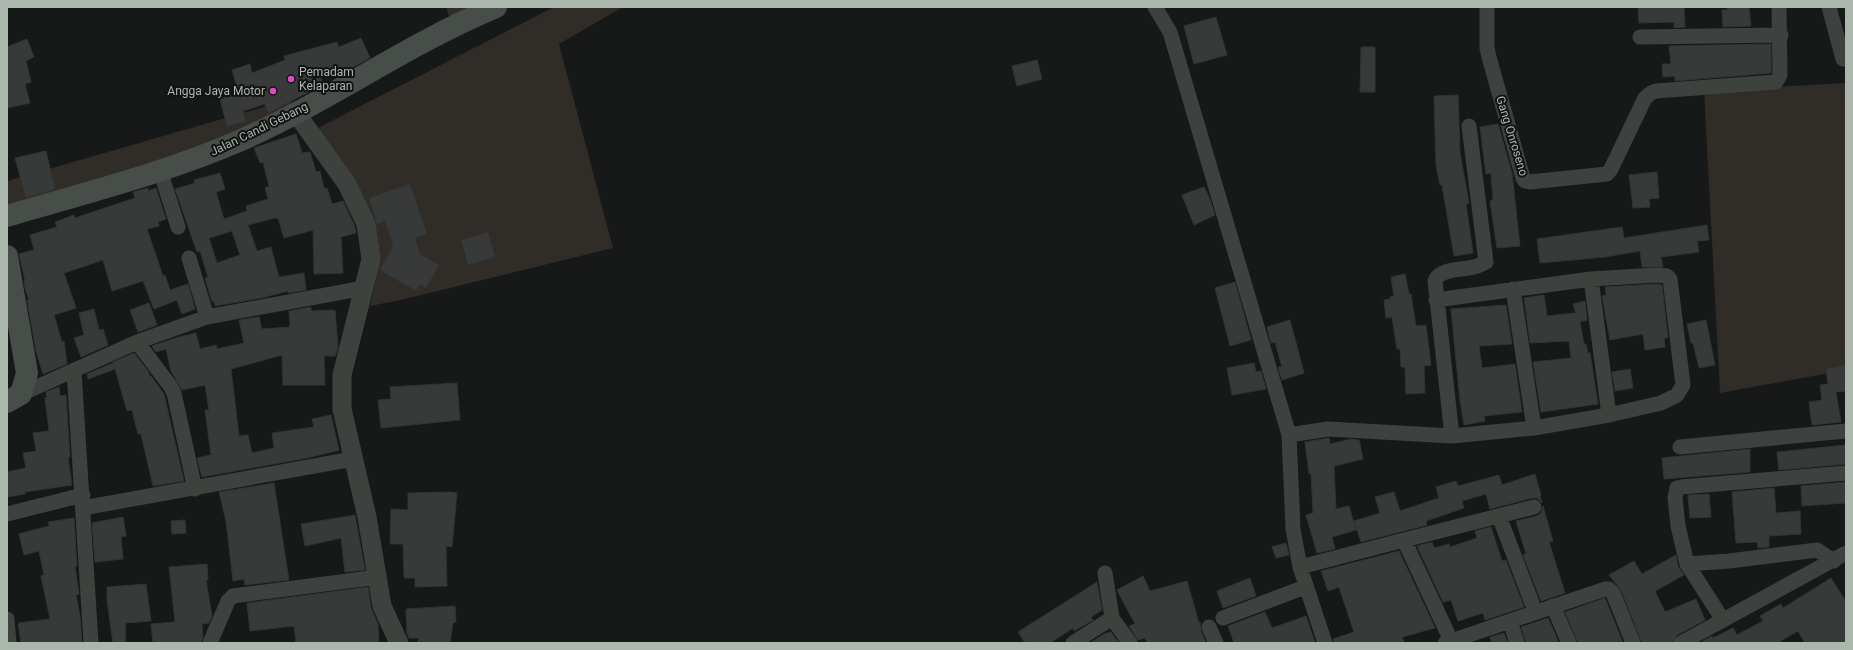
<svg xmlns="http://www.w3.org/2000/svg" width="1853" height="650" viewBox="0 0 1853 650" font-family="Roboto,sans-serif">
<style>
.green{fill:#302c27}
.building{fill:#373a38;stroke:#313433;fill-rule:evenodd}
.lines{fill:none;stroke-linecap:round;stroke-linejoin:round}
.minor{stroke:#3d423f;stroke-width:15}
.tertiary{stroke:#3d423f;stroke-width:19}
.secondary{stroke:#474d48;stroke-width:22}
.poi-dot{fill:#dd4ac1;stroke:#121313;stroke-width:1.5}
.labels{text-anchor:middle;stroke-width:4;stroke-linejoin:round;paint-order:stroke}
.poi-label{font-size:12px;fill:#abb7ad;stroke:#121313;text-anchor:start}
.street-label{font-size:12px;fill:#abb7ad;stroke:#121313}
</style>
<rect width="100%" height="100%" fill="#171818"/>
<!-- green -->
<path class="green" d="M446 7H482L452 24Z
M554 7H623L559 44 613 248 401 300 370 306 378 269 314 130Z
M1846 83V370L1720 393 1704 91Z
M291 97 296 123 7 224V181L264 107Z"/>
<!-- building -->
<path class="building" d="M1638 7H1684L1685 27 1674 28V22L1639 23Z
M1727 7H1749L1751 26 1723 27 1722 10H1727Z
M1216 17 1227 55 1194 64 1184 26Z
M361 38 370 58 353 67 321 77 322 85 268 113 265 104 243 111 246 121 227 126 220 99 239 94 232 70 250 64 252 73 285 60 284 56 337 42 339 47Z
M27 39 34 57 26 61 31 82 25 84 30 103 7 108V47Z
M1771 44V73L1675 81V76L1663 77 1662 64H1671L1669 46Z
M1361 47H1375V92H1360Z
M1037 60 1042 79 1017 86 1012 66Z
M1458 95 1460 153 1469 203 1466 204 1473 253 1454 256 1442 185H1440L1436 165 1434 96Z
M1498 124 1512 173 1520 246 1497 248 1490 201 1493 200 1491 173 1486 174 1480 127Z
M296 134 302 153 310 152 316 172 320 171 324 188H327L332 204 343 201 355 227 356 233 341 237 343 273 314 274 313 230 284 238 278 218H275L248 225 257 251 271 247 279 277 304 273 306 290 288 293V291L261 298 215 306 214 301 212 302 205 278 208 277 200 251 197 252 175 189 195 183 194 180 220 173 225 189 216 192 224 219 247 211 246 206 268 199 265 188 269 186 263 162 260 163 254 148ZM232 231 240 255 217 263 209 238Z
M46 151 55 189 26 198 15 158Z
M1657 172 1659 198 1649 199 1650 207 1633 208 1629 175Z
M410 184 427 234 415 238 420 254 439 265 426 288 420 284 416 291 380 270 393 246 385 221 377 224 369 198Z
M1204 187 1209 197 1215 215 1194 225 1182 195Z
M148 188V191L156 188 166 219 158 222 159 226 147 229 163 276 165 275 170 290 188 284 195 309 182 314 177 300 154 309 143 281 112 291 103 260 64 273 76 308 54 315 62 342 64 341 67 364 43 374 36 351 27 300H29L25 288 24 280H25L19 254 34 250 30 235 57 227 55 222 74 215 75 218 135 198 133 192Z
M1707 225 1709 240 1697 241 1699 252 1661 257 1663 267H1642L1640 251 1605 257 1540 263 1537 239 1622 227 1624 238Z
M488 232 495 257 468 265 461 240Z
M1405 274 1409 294H1411L1416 326 1426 325 1431 365 1424 366 1425 393 1406 394 1405 367H1401L1400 349H1397L1392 317 1386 318 1384 300 1390 299V297L1394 296 1391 277Z
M1235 282 1251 340 1230 346 1215 288Z
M1657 284 1662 285 1668 338H1664L1665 347 1645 350 1643 334 1610 340 1602 296 1606 295 1605 287Z
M1544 295 1547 316 1576 313 1573 304 1585 301 1587 320 1580 322 1584 344H1586L1588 353H1590L1598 404 1541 412 1533 362 1571 358 1569 341 1530 343 1524 298Z
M149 303 157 325 138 332 130 310Z
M1506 305 1512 344 1479 346 1482 368 1515 364 1522 412 1484 416 1485 421 1464 425 1460 401 1451 309Z
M311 307V311L335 310 338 347 335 356H324L325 385H283L282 355 231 369 239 436 248 435 252 453 274 448 272 433 314 427 312 419 331 415 339 450 307 458 202 477 197 458 211 455 205 410H209L205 385 182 390 171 371 166 349 156 352 152 346 176 338 196 333 200 349 216 345 217 349 244 343 239 320 259 317 262 329 290 327 289 311Z
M94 309 99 330 103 329 108 345 81 357 74 338 84 335 79 313Z
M1290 320 1304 373 1282 380 1278 367H1282L1275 342 1271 343 1267 327Z
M1706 320 1715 365 1699 368 1693 343H1691L1687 324Z
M134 353 148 371 150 377 151 376 164 394 184 481 153 486 141 434H138L132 410 127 411 113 362Z
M113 363 115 369 88 379 87 374Z
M1254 363 1256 372 1261 371 1266 389 1232 395 1227 368Z
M1846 365V391L1836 392 1841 422 1812 425 1809 402 1822 400 1820 385 1828 384 1826 369Z
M1630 369 1633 388 1615 391 1612 372Z
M457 383 460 420 381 428 378 400 391 399 390 387Z
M59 387 60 396 66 395 70 457H68L72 485 25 492V494L7 497V472L26 468 23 453 36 451 33 433 49 431 45 398 47 397 46 392Z
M1329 438 1330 444 1351 439 1359 440 1363 459 1334 466 1336 509 1349 506 1356 530 1332 537 1335 549 1317 553 1306 515 1313 513 1311 473 1309 474 1305 442Z
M1846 445V464L1779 470 1777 452Z
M1750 449V472L1664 479 1662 458Z
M1535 474 1541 495 1540 496 1542 503 1537 498H1532L1490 509 1486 494 1462 501 1464 508 1426 521 1427 525 1361 542 1354 521 1380 513 1375 497 1394 492 1400 511 1439 498 1436 487 1456 481 1458 486 1499 475 1502 485Z
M1846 482V503L1802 506 1801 486Z
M274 483 289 580 245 585 244 579 233 581 226 521 219 492Z
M1774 488 1776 513 1800 511 1801 534 1769 536V547L1758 548 1757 542 1736 543 1732 492Z
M449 492 457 493 452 547 446 546 447 586 415 587V578H404L403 544H390L391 509 408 510V493Z
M1709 494 1711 517 1690 518 1688 495Z
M1543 506 1553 541 1549 542 1565 593 1541 601 1523 555 1526 554 1516 521 1537 516 1541 513Z
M355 515 365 570 345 572 341 538 305 546 301 524Z
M123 517 126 536 121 537 123 559 95 562 92 523Z
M74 518 77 566H75L79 594 76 595 80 616 82 643H21L18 623 50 619 41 576 44 575 39 551 24 555 19 534 49 526 48 522Z
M185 520 186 533 172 534 171 521Z
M1491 527 1502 561 1506 560 1524 607 1485 620 1483 613 1458 621 1451 600 1443 602 1417 546 1432 542 1434 548 1449 544 1450 547 1477 538 1475 531Z
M1286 543 1289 555 1276 558 1272 547Z
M1399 551 1435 628 1402 637 1404 643H1334L1333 639 1354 632 1339 587 1328 591 1321 571Z
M1676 555 1678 566 1684 575 1655 591 1665 612 1696 599 1705 620 1677 635 1672 643H1642L1621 590 1609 575 1634 561 1642 574Z
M207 564 208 580H206L212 616 209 623 202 624 203 637 201 643H153L151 624 175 622 169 567Z
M1143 576 1150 591 1187 581 1199 623 1200 622 1201 631 1206 643H1147L1145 638 1138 640 1129 626 1135 624 1117 590Z
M1250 578 1256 596 1223 608 1217 591Z
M1831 578 1846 602V643H1805L1798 631 1777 643H1700L1712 636 1713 638 1733 628 1737 635 1763 621 1760 616 1781 604 1783 608Z
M1097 582 1102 610 1091 617 1093 620 1074 631 1073 628 1050 643H1025L1018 632Z
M146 584 151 621 125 623 126 643H113L107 600V587Z
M368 587 371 608 378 624 379 643H296L294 626 250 631 247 603Z
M1605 598 1623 643H1578L1565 612Z
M455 606 456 622 453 623 450 643H417L419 638H409L407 633 406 609Z
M1265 612 1272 628 1306 616 1315 643H1234L1228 626Z
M1548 618 1559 643H1526L1521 627Z
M1111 632 1119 643H1090L1104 634Z
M1504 633 1508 643H1492L1490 637Z"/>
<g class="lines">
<!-- minor -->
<path class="minor" d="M1155 7 1170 32 1289 435 1293 529 1300 567 1325 643
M1487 7V48L1489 57 1523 178 1525 181 1530 182 1607 174 1611 169 1645 98 1651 93 1656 91 1776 82 1780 75 1779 7
M1829 7 1843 59
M1640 37 1781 35
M160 170 178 227
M189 258 207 317
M1591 279 1609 415
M1513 289 1534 428
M137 342 171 387 174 393 195 489
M74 371 91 643
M21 394 137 342 207 317 364 288
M1289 435 1328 429 1452 436 1534 428 1609 415 1661 403 1677 395 1683 385 1670 279 1667 276 1657 275 1591 279 1436 300
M1452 436 1435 281C1439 268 1463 270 1474 267 1478 266 1482 264 1486 262L1469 126
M1680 447 1846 431
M83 508 353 459
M7 514 83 495
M1499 516 1532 603
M1687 564 1729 561 1817 550 1834 561
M1300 567 1404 540
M1105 573 1112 618
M1553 606 1569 643
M1223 618 1305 587
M7 619 9 643
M1723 620 1687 564 1678 526 1675 498 1677 488 1681 487 1846 473
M1510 621 1517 643
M1209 627 1216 643
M1447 632 1404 540 1534 507
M210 643 228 601 233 596 378 577
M1073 643 1112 618 1130 643
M1445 643 1605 589H1609L1613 593 1633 643
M1681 643 1846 553"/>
<!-- tertiary -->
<path class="tertiary" d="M296 113 347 184 366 224 371 259 342 375V409L367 517 382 606 399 643"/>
<!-- secondary -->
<path class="secondary" d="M7 216C85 193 165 173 239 141 328 102 407 44 496 7
M7 256 27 373 21 394 7 402"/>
</g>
<!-- markers -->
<g class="poi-dot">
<circle cx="291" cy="79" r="4"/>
<circle cx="273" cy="91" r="4"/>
</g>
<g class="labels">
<!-- poi labels -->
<g class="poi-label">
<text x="299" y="76">Pemadam<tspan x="299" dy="14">Kelaparan</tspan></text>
<text x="265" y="95" text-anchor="end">Angga Jaya Motor</text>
</g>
<!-- street labels -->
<g class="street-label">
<text transform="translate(259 129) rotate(-26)" y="4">Jalan Candi Gebang</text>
<text transform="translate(1512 136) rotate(73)" y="4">Gang Onroseno</text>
</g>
</g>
<!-- border -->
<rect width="1853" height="650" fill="none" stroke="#abb7ad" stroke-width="16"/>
</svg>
